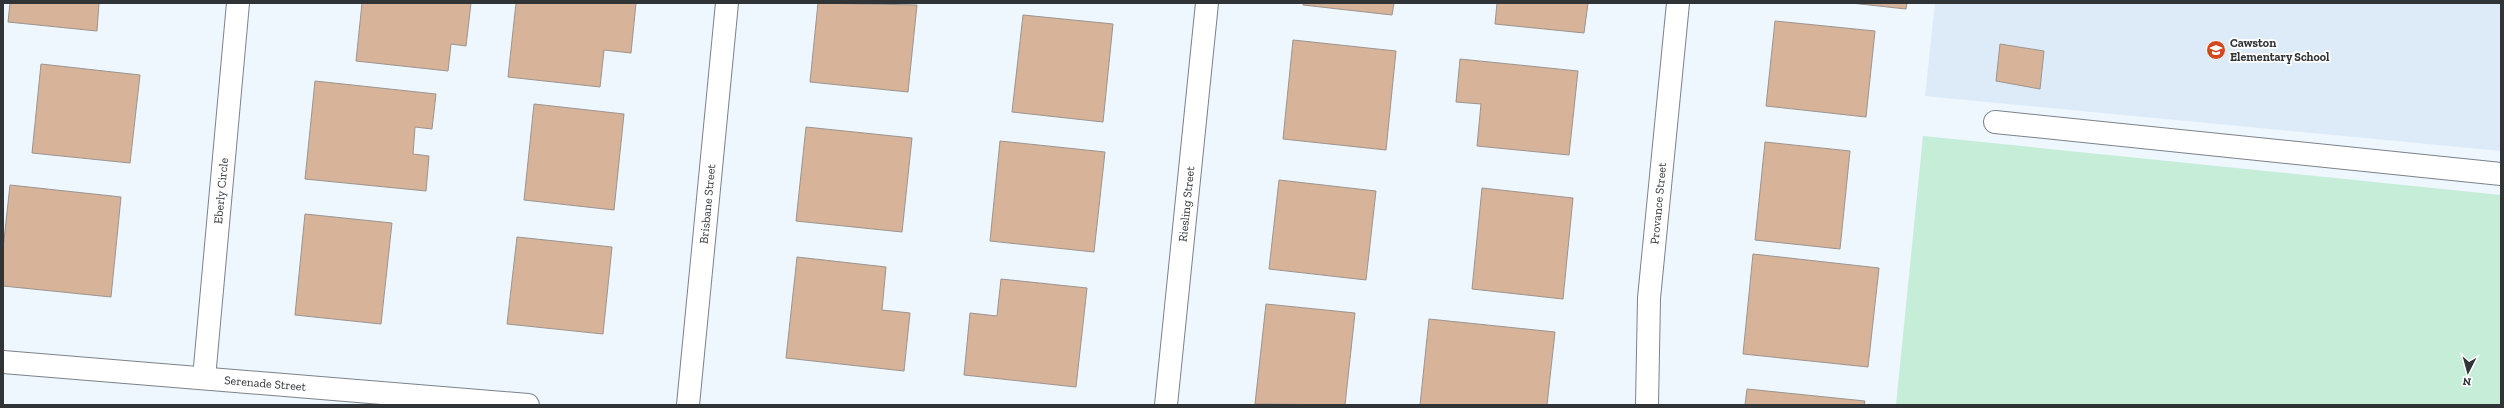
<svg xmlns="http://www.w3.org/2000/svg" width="2504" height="408" viewBox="0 0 2504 408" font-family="'Zilla Slab',serif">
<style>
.built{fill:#ddebf8}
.green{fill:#c5edd7}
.building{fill:#d6b399;stroke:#9c948e}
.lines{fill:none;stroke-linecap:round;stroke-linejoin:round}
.minor-casing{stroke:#7c8289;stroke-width:24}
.minor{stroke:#fff;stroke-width:22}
.labels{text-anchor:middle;stroke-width:3.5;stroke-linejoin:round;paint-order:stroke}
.poi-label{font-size:12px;font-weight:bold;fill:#313437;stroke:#fff;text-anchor:start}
.street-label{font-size:12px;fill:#313437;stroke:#fff}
</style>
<rect width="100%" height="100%" fill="#eef6fe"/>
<!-- built -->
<path class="built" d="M1935 3H2501V151L1925 96Z"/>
<!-- green -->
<path class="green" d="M1923 136 2501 195V405H1896Z"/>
<!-- building -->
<path class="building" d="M10 3H99L97 31 8 22Z
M362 3H471L466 46 451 44 448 71 356 61Z
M516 3H636L631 53 604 50 600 87 508 77Z
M818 3 917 5 908 92 810 82Z
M1303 3H1394L1392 15 1303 5Z
M1497 3H1588L1584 33 1495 24Z
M1851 3H1907L1906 9Z
M1023 15 1113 24 1103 122 1012 112Z
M1775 21 1875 31 1866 117 1766 106Z
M1293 40 1396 51 1386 150 1283 139Z
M2000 44 2044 51 2040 89 1996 81Z
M1460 59 1578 71 1569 155 1477 146 1481 104 1456 102Z
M41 64 140 75 130 163 32 153Z
M315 81 436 94 432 129 415 127 413 154 429 156 426 191 305 179Z
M534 104 624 114 614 210 524 200Z
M806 127 912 138 902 232 796 221Z
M1000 141 1105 152 1094 252 990 241Z
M1765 142 1850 151 1840 249 1755 240Z
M1279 180 1376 191 1366 280 1269 269Z
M10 185 121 197 111 297 3 286V249Z
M1482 188 1573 198 1563 299 1472 289Z
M305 214 392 223 381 324 295 315Z
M517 237 612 247 603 334 507 324Z
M1753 254 1879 268 1868 367 1743 354Z
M797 257 886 267 882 310 910 313 904 371 786 358Z
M1001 279 1087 288 1076 387 964 375 970 313 997 316Z
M1266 304 1355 313 1345 405 1255 404Z
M1429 319 1555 332 1547 405H1420Z
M1747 389 1865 401 1864 405H1745Z"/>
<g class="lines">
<defs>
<g id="minor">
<path d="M1995 122 2501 174"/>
<path id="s1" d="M3 362 528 405"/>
<path id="s2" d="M204 378 238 3"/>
<path id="s3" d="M688 405 727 3"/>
<path id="s4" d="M1166 405 1207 3"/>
<path id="s5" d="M1647 405 1649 298 1678 3"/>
</g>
</defs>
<!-- minor casing -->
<use href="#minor" class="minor-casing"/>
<!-- minor -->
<use href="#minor" class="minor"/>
</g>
<!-- icons -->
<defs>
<symbol id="school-disc" viewBox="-11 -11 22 22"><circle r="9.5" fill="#d24920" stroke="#fff"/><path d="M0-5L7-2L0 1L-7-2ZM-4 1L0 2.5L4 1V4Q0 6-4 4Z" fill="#fff"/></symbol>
</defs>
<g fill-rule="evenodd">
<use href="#school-disc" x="2205" y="39" width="22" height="22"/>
</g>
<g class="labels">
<!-- poi labels -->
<g class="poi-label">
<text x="2230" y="47">Cawston<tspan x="2230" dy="14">Elementary School</tspan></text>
</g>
<!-- street labels -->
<g class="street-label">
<text dy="4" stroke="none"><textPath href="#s2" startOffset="188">Eberly Circle</textPath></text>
<text dy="4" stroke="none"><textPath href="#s3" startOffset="202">Brisbane Street</textPath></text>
<text dy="4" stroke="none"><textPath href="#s4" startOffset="202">Riesling Street</textPath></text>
<text dy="4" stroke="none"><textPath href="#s5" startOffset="202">Provance Street</textPath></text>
<text dy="4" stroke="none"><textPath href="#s1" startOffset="263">Serenade Street</textPath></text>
</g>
</g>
<!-- border -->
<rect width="2504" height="408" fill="none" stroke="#313437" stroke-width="8"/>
<!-- north arrow -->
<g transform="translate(2468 372) rotate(186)" stroke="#ffffff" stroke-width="3" paint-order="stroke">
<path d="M0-3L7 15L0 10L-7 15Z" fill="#313437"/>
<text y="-6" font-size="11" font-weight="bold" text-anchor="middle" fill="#313437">N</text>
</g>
</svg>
